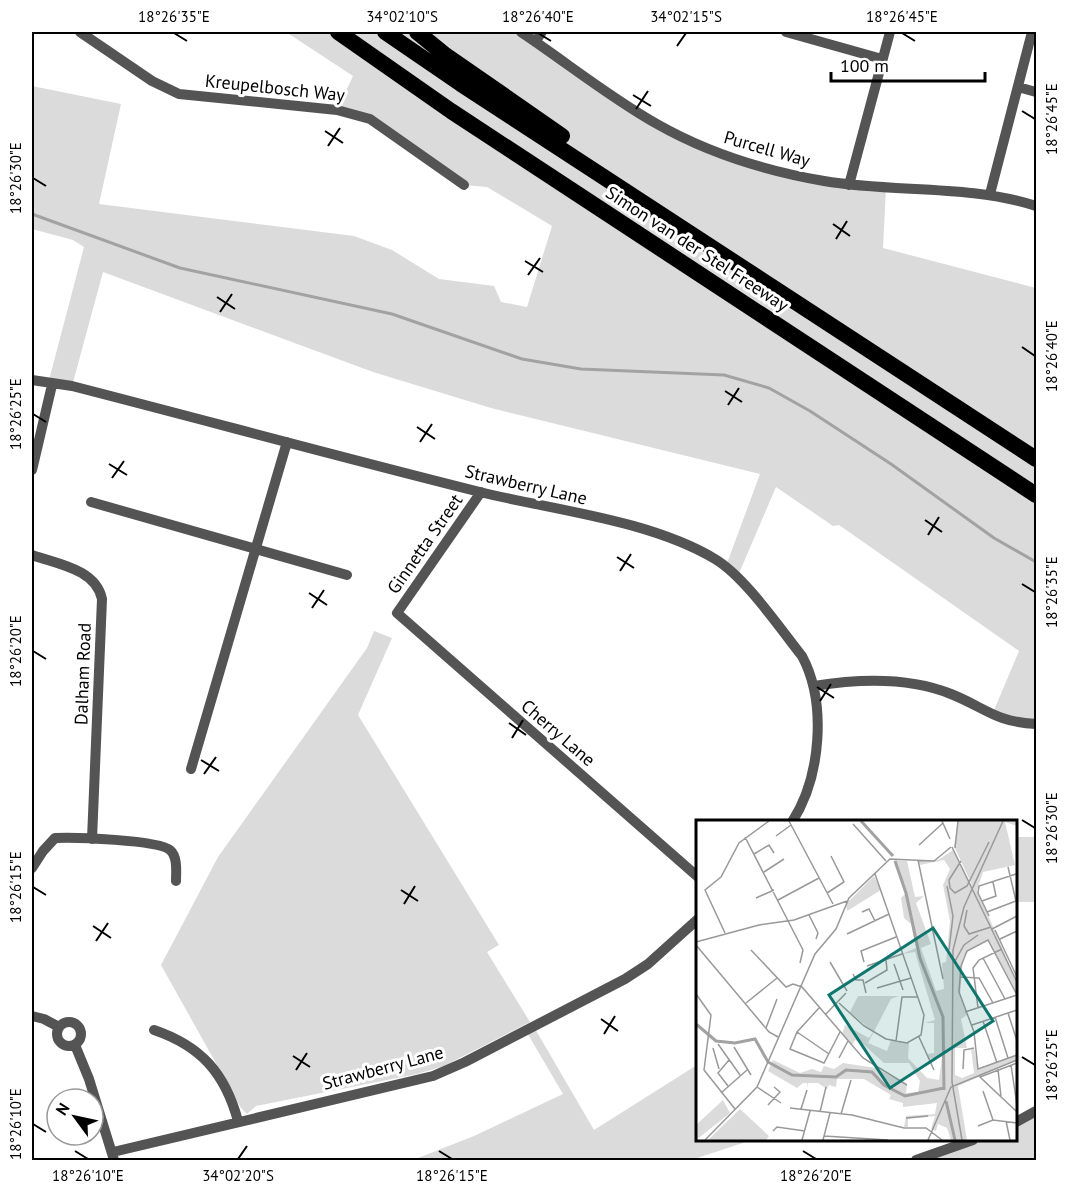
<svg xmlns="http://www.w3.org/2000/svg" width="1068" height="1192" viewBox="0 0 1068 1192" font-family="'PT Sans',sans-serif">
<style>
.green{fill:#dbdbdb}
.lines{fill:none;stroke-linecap:round;stroke-linejoin:round}
.stream{stroke:#a2a2a2;stroke-width:3}
.highway-casing{stroke:#dbdbdb;stroke-width:20}
.minor{stroke:#545454;stroke-width:10}
.highway{stroke:#000;stroke-width:16}
.ticks{fill:none;stroke:#000;stroke-width:2}
.labels{text-anchor:middle;stroke-width:6;stroke-linejoin:round;paint-order:stroke}
.street-label{font-size:18px;fill:#000;stroke:#fff}
.inset-river{fill:none;stroke:#a2a2a2;stroke-width:3}
.inset-road{fill:none;stroke:#999;stroke-width:1.5}
.view{fill:#0f766e;fill-opacity:0.15;stroke:#0f766e;stroke-width:3}
.inset-edge{fill:none;stroke:#000;stroke-width:3}
.neatline{fill:none;stroke:#000;stroke-width:2}
.ticks-label{font-size:15px;text-anchor:middle;fill:#000}
</style>
<rect width="100%" height="100%" fill="#fff"/>
<!-- green -->
<path class="green" d="M286 32H521L637 112 750 164 886 188 883 248 1036 288V719L1034 724 992 715 1019 651 839 525 833 526 776 487 737 578 726 566 760 474 491 408 373 372 103 272 72 386 48 384 84 247 73 240 32 229V86L121 104 99 204 354 236 392 250 439 279 494 286 501 302 527 307 552 226 487 187 464 185 370 119 337 110 353 76Z
M374 631 392 638 358 715 499 945 487 952 530 1022 444 1066 417 1074 256 1106 247 1114 241 1108 161 965 218 857 367 648Z
M1016 837H1036V902H1016Z
M534 1027 594 1130 697 1065 698 1140H752L691 1160H413L474 1136 563 1094 526 1031Z
M1036 1111V1160H916L973 1140H1016V1122Z"/>
<g class="lines">
<!-- stream -->
<path class="stream" d="M32 214 180 268 392 314 522 359 581 369 724 375 769 388 810 411 891 464 994 538 1036 562"/>
<defs>
<path id="highway" d="M338 32 451 111 1036 495
M385 32 461 84 1036 459
M417 32 444 54 562 136"/>
</defs>
<!-- highway casing -->
<use href="#highway" class="highway-casing"/>
<!-- minor -->
<path class="minor" d="M80 32 152 81 179 94 337 110 370 119 464 185
M521 32C566 62 609 97 657 124 708 153 766 171 824 181 895 193 968 184 1036 206
M786 32 882 59
M535 42 542 32
M1018 87 1036 92
M849 185 890 32
M990 194 1032 32
M32 380 72 386C208 421 344 458 480 492 553 510 650 520 715 559 745 577 779 627 802 656 827 703 821 777 792 822
M32 470 52 385
M481 492 397 613 698 877
M91 502 347 575
M32 555C57 564 96 569 102 599L92 839
M814 686C857 679 909 677 951 694 986 708 995 722 1036 724
M191 769 287 442
M32 868 43 851 55 838C74 837 158 840 170 850 178 857 176 872 176 881
M32 1016 44 1019 59 1027
M57 1034a12 12 0 1 1 24 0a12 12 0 1 1-24 0Z
M154 1030C201 1046 225 1073 238 1121
M75 1045 89 1079 114 1160
M1016 1122 1036 1111
M113 1152 433 1076 465 1062 625 979 648 964 698 919
M916 1160 973 1140"/>
<!-- highway -->
<use href="#highway" class="highway"/>
</g>
<!-- ticks -->
<path class="ticks" d="M174 33 187 41M538 33 551 41M902 33 915 41M393 46 402 33M677 46 686 33M633 95 651 106M636 109 648 91M1022 111 1035 119M325 131 343 143M328 146 340 128M33 178 46 186M833 224 850 236M836 239 847 221M525 261 543 272M528 275 540 258M217 297 235 309M220 312 232 294M1022 347 1035 356M725 391 742 402M728 405 739 388M33 414 46 422M417 427 435 439M420 442 432 424M109 464 127 475M112 478 124 461M925 520 942 532M928 535 939 517M617 557 634 568M620 571 631 554M1022 584 1035 592M309 593 327 605M312 608 324 590M33 651 46 659M817 687 834 698M820 701 831 684M509 723 526 735M512 738 523 720M201 760 219 771M204 774 216 757M1022 820 1035 828M33 887 46 895M401 890 418 901M404 904 415 886M93 926 111 938M96 941 108 923M601 1019 618 1031M604 1034 615 1016M293 1056 310 1067M1022 1057 1035 1065M296 1070 307 1053M33 1124 46 1132M75 1151 88 1159M439 1151 452 1159M803 1151 816 1159M238 1159 247 1146"/>
<g class="labels">
<!-- street labels -->
<g class="street-label">
<text transform="translate(275 88) rotate(6)" y="6">Kreupelbosch Way</text>
<text transform="translate(767 149) rotate(16)" y="6">Purcell Way</text>
<text transform="translate(697 249) rotate(33)" y="6">Simon van der Stel Freeway</text>
<text transform="translate(526 485) rotate(13)" y="6">Strawberry Lane</text>
<text transform="translate(425 544) rotate(-55)" y="6">Ginnetta Street</text>
<text transform="translate(83 674) rotate(-88)" y="6">Dalham Road</text>
<text transform="translate(558 733) rotate(41)" y="6">Cherry Lane</text>
<text transform="translate(383 1068) rotate(-15)" y="6">Strawberry Lane</text>
</g>
</g>
<!-- overview -->
<g transform="translate(696 820)">
<rect width="321" height="321" fill="#fff"/>
<path d="M262 1H321V6L309 2 319 45 287 52 281 70 321 162V175L292 120 274 129 267 138 264 176 271 195 265 199 271 228H259V255L266 258 278 253 275 228H278L282 249 321 235V240L262 266 271 320H255L251 308 242 304 240 311 235 309 239 296 212 299V307H208L210 296 239 294 241 283 207 287V283L193 279 195 275 168 259H141L140 267 133 265 131 269 122 263H112L111 268V263H107L101 268 72 251 77 240 104 253 116 249 125 252 128 246 138 249 147 243 180 248 211 265 210 273 222 272 224 261 213 243H188L167 224 159 220 156 225 146 214 149 205 173 218 177 212 154 192 162 176H203L195 179 172 223 191 231 195 220 213 223 212 238 231 258 243 260 246 237 232 239 231 234 238 233V203H229L239 200 219 132 206 134 220 128 215 104 208 98 205 78 209 74 198 40 211 41 219 77 228 76 220 83 235 124 225 128 240 171 248 169 246 143 250 142 254 101 247 65 254 49 248 40 224 45 222 40H242L257 30 280 74 258 26ZM178 56 185 70 151 91 150 84ZM27 280 34 293 0 320V305ZM44 289 73 316 70 320H12Z" fill="#dbdbdb"/>
<path class="inset-river" d="M165 1 197 36M199 41 210 73 224 138 247 197 248 270M0 204 20 221 39 223 59 219 72 242 96 255 140 257 150 250 176 252 188 265 209 276 248 268M250 281 259 320"/>
<path class="inset-road" d="M93 1 137 84M246 1 254 19M157 4 190 41M80 16 95 5M49 17 107 130 104 143M223 25 247 3M256 27 321 162M259 28 262 1M58 34 73 25 78 33M222 40 247 159M265 41 253 60 254 68 259 73 271 66 293 22M312 47 320 81M68 52 88 39M251 66 257 96 253 130M131 73 148 62 135 36M60 78 78 70M82 80 123 58M286 81 300 76 297 62M271 90 268 106 273 114 295 107M166 92 173 89 179 101M291 92 320 81M113 95 122 113 120 119M293 96 282 73 283 66 320 54M296 109 321 96M299 110 321 157M29 113 9 70 25 57 43 23 73 1M151 114 193 94M304 119 321 111M0 122 63 105 98 100 151 81M0 125 73 212 82 217M55 130 90 167 97 164 106 167 167 238 211 265M287 138 309 179M134 142 151 171M168 142 165 131 200 117M258 143 268 125 282 115M198 144 207 170M171 146 206 134M157 154 160 160H167L170 173M264 157 283 158 297 183M169 163 191 150 190 140M181 168 215 158M0 174 15 195 8 250 39 289M321 175 292 120 271 131 265 146 263 172 278 212 282 249 321 235M50 183 81 158M143 183 168 206 190 219 211 223 225 215 228 195 179 54M123 188 101 212 94 229 128 243 144 212M282 188 277 148 283 140 306 129M269 192 321 175M312 193 321 221M129 195 150 173M299 197 312 238M287 201 301 243M276 205 321 190M70 208 81 179M101 212 133 234M223 217 238 250M200 221 206 177H221M22 224 44 255M38 227 55 255M17 228 23 249M143 238 152 221M321 243 284 257 321 292M315 245 321 285M267 249 268 230 278 228M302 249 305 277M32 266 22 253 33 240M61 267 85 283M287 271 297 300M25 273 51 250M72 285 84 272 78 267M94 288 156 295 208 308H230L246 320M105 289 111 270M124 292 130 267M145 294 155 260M210 298 232 296M310 301 314 320M282 306 297 300 321 303M77 311 81 307 109 311M128 316 192 320M9 320 61 267 119 134 140 109 153 78 194 39 238 41 255 27M106 320 114 291M127 320 134 293M232 320 255 267 321 240M266 320 256 262 257 130 268 87 307 1"/>
<path class="view" d="M237 108 297 201 194 268 133 175Z"/>
<rect width="321" height="321" class="inset-edge"/>
</g>
<!-- border -->
<rect width="1068" height="1192" fill="none" stroke="#ffffff" stroke-width="66"/>
<!-- north arrow -->
<g transform="translate(75 1117) rotate(303)"><circle r="28" fill="#ffffff" stroke="#999999" stroke-width="1.5"/>
<path d="M0-4.5L10 22L0 15L-10 22Z" fill="#000000"/>
<text y="-9" font-size="16" font-weight="bold" text-anchor="middle" fill="#000000">N</text>
</g>
<!-- scale -->
<path d="M831 72v9h154v-9" fill="none" stroke="#000000" stroke-width="3"/>
<text x="840" y="72" font-size="18" fill="#000000" stroke="#ffffff" stroke-width="4.5" paint-order="stroke">100 m</text>
<rect x="33" y="33" width="1002" height="1126" class="neatline"/>
<g class="ticks-label">
<text x="174" y="22">18°26'35"E</text>
<text x="402" y="22">34°02'10"S</text>
<text x="538" y="22">18°26'40"E</text>
<text x="686" y="22">34°02'15"S</text>
<text x="902" y="22">18°26'45"E</text>
<text transform="translate(1052 119) rotate(-90)" y="5">18°26'45"E</text>
<text transform="translate(16 178) rotate(-90)" y="5">18°26'30"E</text>
<text transform="translate(1052 356) rotate(-90)" y="5">18°26'40"E</text>
<text transform="translate(16 414) rotate(-90)" y="5">18°26'25"E</text>
<text transform="translate(1052 592) rotate(-90)" y="5">18°26'35"E</text>
<text transform="translate(16 651) rotate(-90)" y="5">18°26'20"E</text>
<text transform="translate(1052 828) rotate(-90)" y="5">18°26'30"E</text>
<text transform="translate(16 887) rotate(-90)" y="5">18°26'15"E</text>
<text transform="translate(1052 1065) rotate(-90)" y="5">18°26'25"E</text>
<text transform="translate(16 1124) rotate(-90)" y="5">18°26'10"E</text>
<text x="88" y="1181">18°26'10"E</text>
<text x="238" y="1181">34°02'20"S</text>
<text x="452" y="1181">18°26'15"E</text>
<text x="816" y="1181">18°26'20"E</text>
</g>
</svg>
